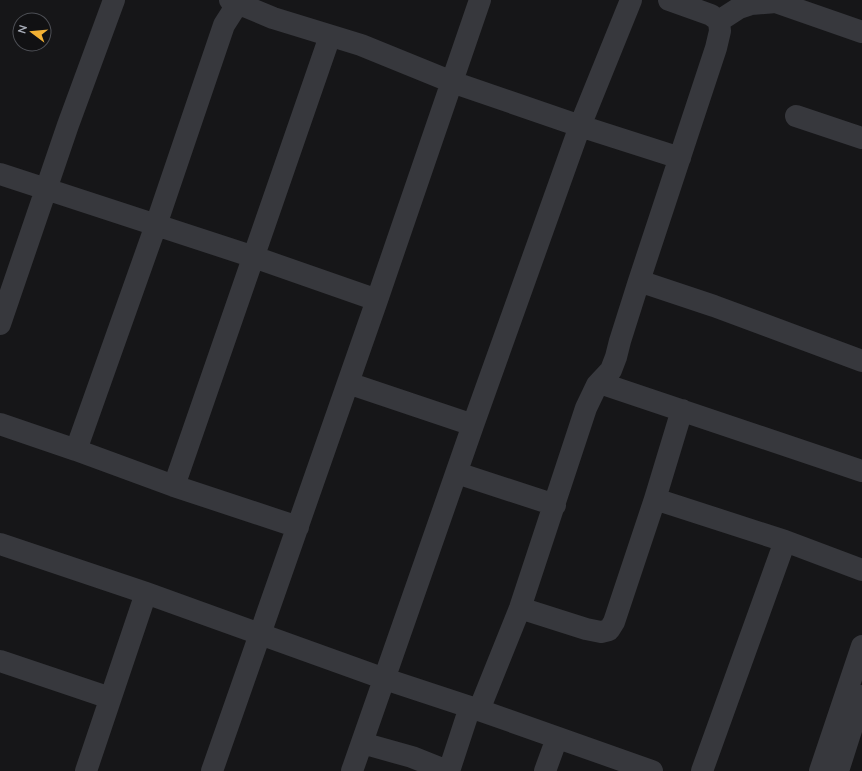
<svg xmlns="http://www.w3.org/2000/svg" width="862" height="771" viewBox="0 0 862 771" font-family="'Nunito Sans',sans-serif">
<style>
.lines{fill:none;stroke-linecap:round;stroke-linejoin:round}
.minor{stroke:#37383d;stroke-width:22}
</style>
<rect width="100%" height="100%" fill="#161618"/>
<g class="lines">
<!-- minor -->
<path class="minor" d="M230 0 273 18 361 45 452 82 580 126 680 158
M719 21 739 8 751 4 776 2 862 32
M796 116 862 138
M0 174 254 257 377 300
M639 281 714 306 862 361
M0 324 68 125 114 0
M348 383 473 425
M600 383 862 471
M0 424 76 450 174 486 298 527
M76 450 156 225 224 25 238 3
M457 473 555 505
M174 486 330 36
M655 499 785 541 862 570
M0 544 146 593 385 679 479 710 652 771
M520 608 586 629 601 632 609 630 614 622 655 499 682 410
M0 661 110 698
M479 710 520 608 586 408 597 385 611 370 616 357 620 341 639 281 716 48 720 31 719 21 711 15 669 0
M362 743 412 757 447 771
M86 771 146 593
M212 771 377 300 480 0
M352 771 473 425 580 126 631 0
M449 771 470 707
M545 771 557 738
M702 771 785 541
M820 771 862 646
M838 771 862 696"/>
</g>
<!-- north arrow -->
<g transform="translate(32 32) rotate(286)"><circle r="19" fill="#111113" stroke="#4d4f55"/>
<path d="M0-3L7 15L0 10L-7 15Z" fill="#f2b134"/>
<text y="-6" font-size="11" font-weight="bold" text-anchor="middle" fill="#a8adb8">N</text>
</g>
</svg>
